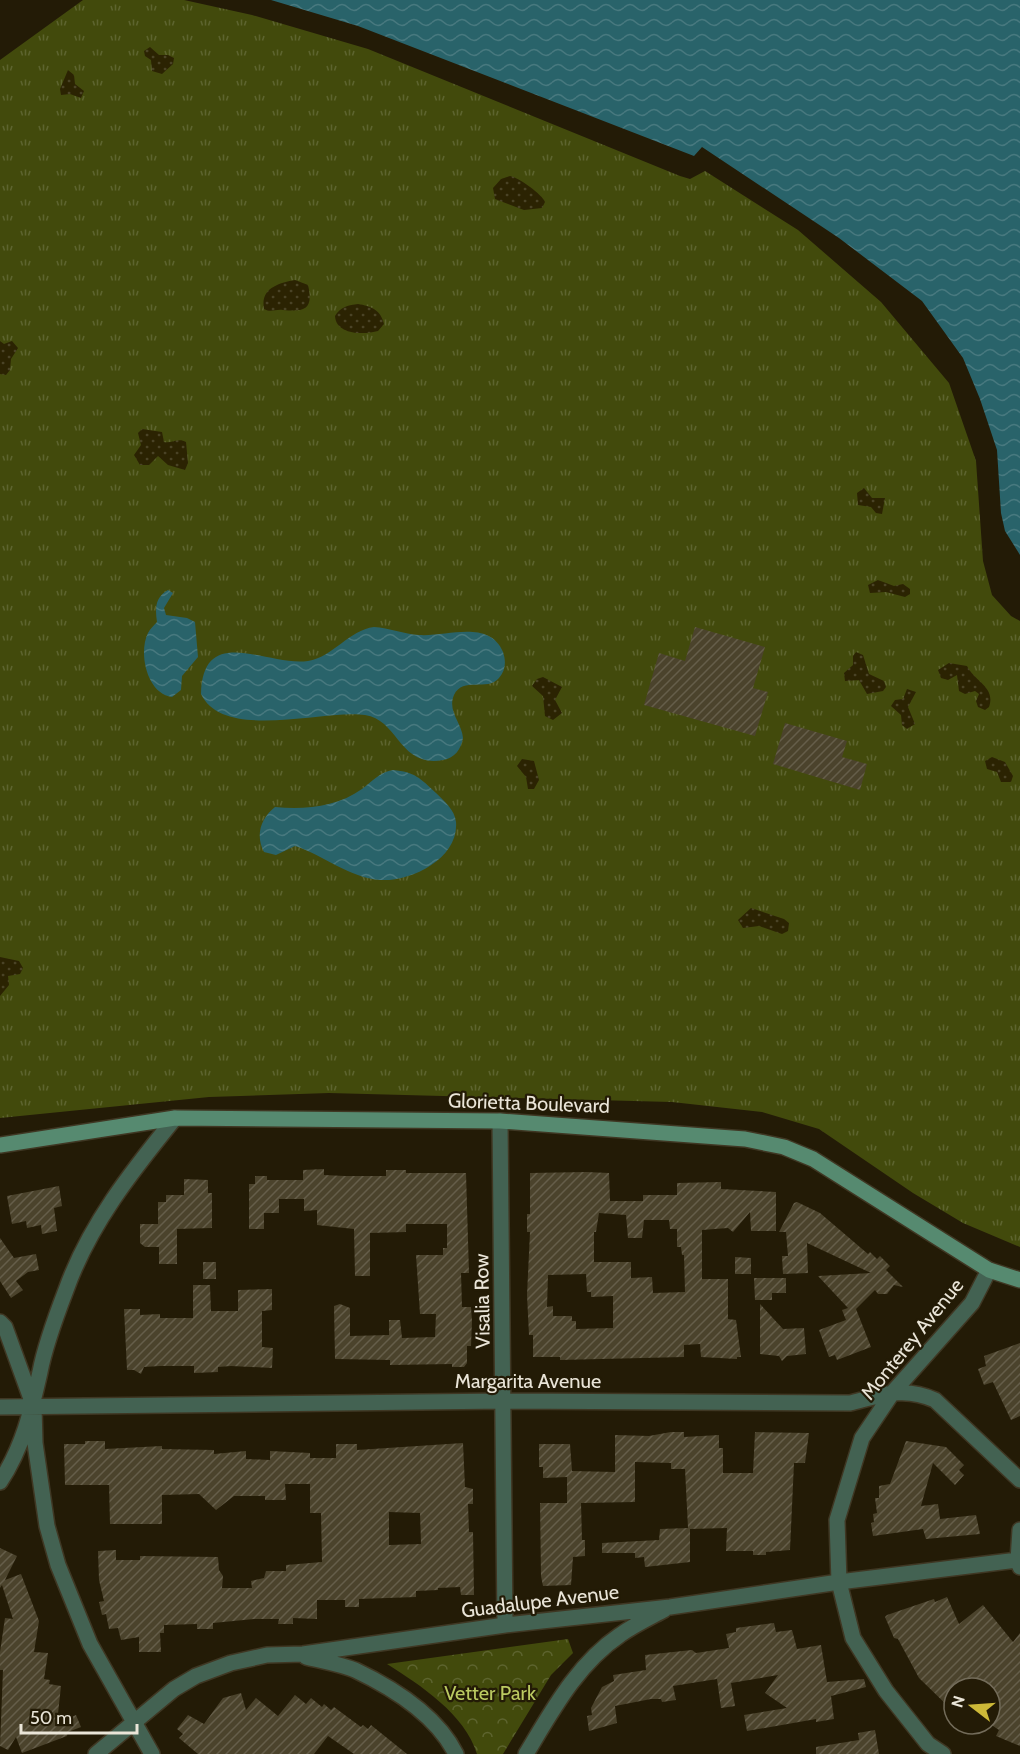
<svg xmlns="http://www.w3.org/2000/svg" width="1020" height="1754" viewBox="0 0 1020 1754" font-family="Cabin,sans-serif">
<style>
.grass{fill:url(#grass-tufts)}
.sand{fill:url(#sand-dots)}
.park{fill:url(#park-crowns)}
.water{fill:url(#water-waves)}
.building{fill:url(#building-hatch);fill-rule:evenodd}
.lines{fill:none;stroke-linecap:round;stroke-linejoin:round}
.street-casing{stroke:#3f3723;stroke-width:18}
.secondary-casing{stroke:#3f3723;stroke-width:18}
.street{stroke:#436252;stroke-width:15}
.secondary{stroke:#568a70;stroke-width:15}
.labels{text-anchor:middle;stroke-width:4.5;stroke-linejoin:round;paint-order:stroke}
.street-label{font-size:20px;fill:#eae5d8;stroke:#231b06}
.park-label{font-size:20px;fill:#bbca61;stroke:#231b06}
</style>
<defs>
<pattern id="grass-tufts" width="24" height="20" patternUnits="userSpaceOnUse" patternTransform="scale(1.5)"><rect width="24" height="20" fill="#424a0c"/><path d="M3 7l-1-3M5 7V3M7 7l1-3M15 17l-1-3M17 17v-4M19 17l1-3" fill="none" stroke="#5d642f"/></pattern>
<pattern id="sand-dots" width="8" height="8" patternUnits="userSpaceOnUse" patternTransform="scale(1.5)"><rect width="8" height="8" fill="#2b2302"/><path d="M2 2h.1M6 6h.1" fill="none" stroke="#4a4326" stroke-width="1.8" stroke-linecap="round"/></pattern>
<pattern id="park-crowns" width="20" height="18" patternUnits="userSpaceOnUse" patternTransform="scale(1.5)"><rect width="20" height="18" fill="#424a0c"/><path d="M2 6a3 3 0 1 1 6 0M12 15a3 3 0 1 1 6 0" fill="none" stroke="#5d642f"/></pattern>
<pattern id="water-waves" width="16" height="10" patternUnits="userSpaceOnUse" patternTransform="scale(1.5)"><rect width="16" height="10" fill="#29636a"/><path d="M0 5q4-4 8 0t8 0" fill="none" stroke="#48797f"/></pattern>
<pattern id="building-hatch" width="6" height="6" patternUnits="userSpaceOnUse" patternTransform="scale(1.5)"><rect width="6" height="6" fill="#4b432c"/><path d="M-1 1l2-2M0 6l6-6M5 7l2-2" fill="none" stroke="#655e4a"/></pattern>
</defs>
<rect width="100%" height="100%" fill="#231b06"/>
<!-- grass -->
<path class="grass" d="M83 0H184L252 15 368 49 680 176 690 179 705 171 798 230 881 302 949 383 976 461 983 561 992 595 1011 616 1020 621V1247L963 1223 913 1193 819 1129 762 1112 672 1102 329 1093 209 1097 0 1118V60Z"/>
<!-- sand -->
<path class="sand" d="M150 47 159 55H168L174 58 173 64 162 74 152 71 151 60 145 56 144 51Z
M68 70 74 75 75 84 84 91 81 98 70 94 61 95 60 89Z
M510 176C518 177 543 195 545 202L542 208 524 210 495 199 493 188 501 179Z
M295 280 308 285C314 310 304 312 283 310 275 309 271 313 264 309 260 288 279 283 295 280Z
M358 304C371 306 381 310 384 324L378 331C364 335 336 335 335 316 340 307 349 305 358 304Z
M0 341 4 344 12 341 18 348 11 359 10 370 6 375 0 374Z
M142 429 162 432 164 442C172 444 178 437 186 442L188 463 185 470 168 465 158 456 149 465H140L134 455 141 445 138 433Z
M864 488 872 498H885L882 514 876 513 871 507 858 505 857 493Z
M878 580 894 586 903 584 910 589V594L905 597 886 592 870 593 868 585Z
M856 652 863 655 869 674 884 681 886 687 883 691 867 694 859 680 845 681 844 673 853 665V656Z
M949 663 967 666C975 682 996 687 989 707L985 710 978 707 976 701 979 694 975 691 965 694 959 691 957 675 948 680 941 678 938 670Z
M543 677 562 687 555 700 562 713 553 720 545 716 543 696 532 686 537 679Z
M907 689 916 692 908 707 915 724 907 729 902 725 901 715 891 706 895 700 903 699Z
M992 757 1005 762 1013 776 1011 782H1001L997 772 987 769 985 761Z
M522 759 534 761 539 780 534 789H528L526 777 517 766Z
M751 908 784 919 789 923 788 931 782 934 759 926 743 928 738 920Z
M0 957 19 961 23 968 20 974 8 976 9 985 0 996Z"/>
<!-- park -->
<path class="park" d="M568 1639 573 1653 551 1675 503 1754H477C465 1714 420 1685 387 1664Z"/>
<!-- water -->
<path class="water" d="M271 0H1020V555L1005 531 1001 513 997 450 980 399 963 358 922 301 839 238 702 147 694 156 358 26Z
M168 590 173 593 164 608 166 615 187 618 195 622 198 657 182 676 181 690 172 697C147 694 138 653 148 633 150 629 154 625 157 622 155 609 155 597 168 590Z
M374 627C389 628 404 634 419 635 447 637 489 619 503 652 506 661 506 670 499 678 487 692 463 676 454 695 447 711 462 723 463 738 461 749 455 758 443 760 399 768 399 720 365 715 324 709 224 742 201 694 203 622 267 667 308 661 333 657 349 630 374 627Z
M393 770C415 772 420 778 436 793 444 801 455 810 456 822 459 859 410 882 380 880 350 878 323 855 295 846L276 855 264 852C255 835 261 818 275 807 304 810 337 807 362 789 373 781 378 773 393 770Z"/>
<!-- building -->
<path class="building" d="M695 627 765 647 753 688 768 692 755 736 644 705 659 653 685 661Z
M785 723 847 741 842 757 867 764 860 790 773 764Z
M324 1169V1175L345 1176H386V1170H406V1173H466L469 1273H461L462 1307H471L472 1321 471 1346H467V1363L464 1367H452V1364L390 1365V1360L335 1359 334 1306 340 1304 350 1308V1336L389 1335V1320H400L402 1338 435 1337 436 1314H420L416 1255H443V1248H447V1224H406V1232L370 1233V1276H355L354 1229 317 1225V1210L304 1211V1199H279V1213H264V1229H249V1184H255V1176H267V1180H303V1170Z
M586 1172 609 1173 610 1201H643V1195H677V1183L721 1182V1189L776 1192V1231H751L750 1212 733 1232 728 1228 702 1230V1279H728V1319L736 1320 741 1357H737V1359L701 1357 700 1344 684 1345V1357L560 1360V1357H533V1335H529L527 1295 530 1232H527V1214H530V1173ZM599 1213 626 1215 628 1238H642L644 1220H669L670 1229H677V1247H681L682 1255H684L685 1292 653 1293 652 1277 631 1278V1262H594V1232H596ZM586 1274 587 1292H591V1297L613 1296V1328L576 1329V1321H572V1316H553V1306L547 1307 548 1275Z
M184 1179 208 1180V1193H212V1228L177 1229V1264H159V1247H145L140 1243V1224H158V1202H166V1195H184Z
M59 1186 62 1206 54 1208 57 1231 42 1234 41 1225 27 1228 26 1221 12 1224 7 1196Z
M797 1202 820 1213 868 1254 870 1252 877 1259 880 1256 890 1266 886 1270 903 1287 894 1285 887 1294H878L875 1290 856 1309 871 1347 837 1360 835 1355 829 1357 819 1330 846 1320 842 1310 848 1308 818 1276 871 1273 807 1243 808 1273 783 1274 782 1256H788L786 1232H779L794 1203Z
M0 1238 14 1258 36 1254 39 1270 28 1272 16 1281 23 1290 11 1298 0 1281Z
M735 1257 751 1258V1274H735Z
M203 1262H216V1279H203Z
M754 1278H786V1293H772V1300H755Z
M193 1285H210L211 1311H238V1290L272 1289V1310L262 1311V1347L273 1348 272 1368 231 1366 218 1367V1372L194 1373V1366H160L144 1367 141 1374 134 1370H127L124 1309H140V1315L160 1314V1318H193Z
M760 1304 783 1329 804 1328 806 1354 787 1356 782 1361 779 1356 760 1354Z
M1020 1343V1416L1011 1420 993 1382 984 1385 978 1369 986 1366 984 1356Z
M671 1432H684V1437L719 1435V1448H723V1473H753L755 1432 809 1433 805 1463H794L790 1550 766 1552V1555H753V1551H726L727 1528 690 1529V1562L645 1567 644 1557 635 1558V1553H602V1543L659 1540 660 1529 688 1528 685 1469H671V1463L635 1462V1502L581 1503 582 1540H585V1556L573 1557 571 1585 543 1586 541 1576 540 1503H567V1477L543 1478V1467H539V1444H570L572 1471 615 1472V1435L649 1436Z
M85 1441H105V1449L162 1446V1449L214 1450V1454L246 1451V1459L270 1460V1451L310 1453V1458H336V1444H357V1450L463 1443 465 1487 473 1489V1504H468L469 1532H473L474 1595H461L460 1587 438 1588V1590L416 1591V1597L359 1599V1607H345V1600H317V1619L293 1618V1624H278L279 1619H254L213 1623V1629H197V1624L164 1625V1633H160L161 1652H139V1637L121 1640 118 1628 109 1629 106 1614 102 1615 99 1602 104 1601 99 1580 98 1551 116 1550V1560H140V1556L218 1557 219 1570 223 1576 222 1588H252L251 1581 264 1578 266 1571H286V1565L322 1562 321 1513H310V1484H285L286 1500H265V1496H234L216 1510 199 1494 162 1495V1524H110L109 1485H65L64 1444H85ZM389 1512 420 1513 421 1544 389 1545Z
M906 1441 946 1447 964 1465 959 1470 964 1475 955 1485 933 1463 921 1506 938 1504 940 1519 976 1515 980 1534 926 1539 923 1529 873 1536 871 1523 874 1522 873 1514 877 1513 875 1498H879V1486L890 1484Z
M0 1548 17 1556 5 1580 21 1574 39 1621 34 1652 48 1653 44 1679 50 1680 49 1684 61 1686 57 1723 76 1715 81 1727 68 1732 67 1736 22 1753 16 1737 8 1750 0 1746 3 1670H0V1652L5 1618 13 1619 2 1585 0 1588Z
M947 1597 959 1624 983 1605 1013 1642 1020 1633V1746L996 1736 999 1730 990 1724V1688H954V1712L919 1678 898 1639 894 1638 885 1617 887 1615 934 1599 935 1602Z
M774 1623 776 1632 792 1630 797 1649 821 1645 827 1682 864 1679 866 1687 831 1696 834 1719 816 1722V1719L747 1731 744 1715 787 1708 765 1693 778 1675 731 1683 735 1706 721 1708 717 1679 673 1686 676 1700 662 1702 661 1699H651L615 1706 617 1723 589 1731 587 1716 592 1715 591 1708 602 1687 614 1681 613 1675 646 1670 645 1655 692 1650 696 1653 729 1648 726 1634 736 1632V1628Z
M241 1693 246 1710 256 1698 278 1716 295 1695 306 1704 311 1698 322 1707 324 1704 331 1710 334 1707 361 1727 363 1725 368 1729 371 1725 407 1754H354L328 1736 314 1754H198L179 1738 183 1734 177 1729 188 1715 204 1724 223 1698Z
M875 1730 879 1754H816V1747L859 1740 858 1733Z"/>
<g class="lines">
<defs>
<path id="street" d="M500 1121 505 1625
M0 1322 5 1327 34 1407 35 1443 47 1526 58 1565 90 1644 152 1754
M0 1407 504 1401 850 1403C882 1395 904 1386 935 1400L1020 1480
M0 1482C23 1447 31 1412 40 1372 45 1345 56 1316 66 1290 89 1225 132 1171 175 1118
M1020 1530 1018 1560 1020 1567
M306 1657C322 1661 340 1664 355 1670 393 1688 437 1716 456 1754
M96 1754 174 1689 196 1676 231 1663 267 1655 303 1654 505 1625 670 1607 839 1582 1018 1560
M526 1754C552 1711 577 1664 620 1635 634 1625 649 1618 664 1610
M943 1754 928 1744 886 1691 853 1638 839 1582 837 1520 862 1438 893 1392 972 1303 989 1270"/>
<path id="secondary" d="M0 1145 175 1118 500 1121 745 1139 784 1147 813 1159 989 1270 1020 1280"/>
</defs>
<!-- street casing -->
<use href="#street" class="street-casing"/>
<!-- secondary casing -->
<use href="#secondary" class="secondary-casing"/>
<!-- street -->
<use href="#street" class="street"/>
<!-- secondary -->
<use href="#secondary" class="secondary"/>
</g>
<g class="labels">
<!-- street labels -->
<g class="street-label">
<text transform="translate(529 1103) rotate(2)" y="7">Glorietta Boulevard</text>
<text transform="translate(482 1301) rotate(-91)" y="7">Visalia Row</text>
<text transform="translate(912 1339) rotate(-51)" y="7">Monterey Avenue</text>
<text x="528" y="1388">Margarita Avenue</text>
<text transform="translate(540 1601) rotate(-7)" y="7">Guadalupe Avenue</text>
</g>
<!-- park labels -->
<g class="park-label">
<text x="490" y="1700">Vetter Park</text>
</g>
</g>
<!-- north arrow -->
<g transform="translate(972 1706) rotate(287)"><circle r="28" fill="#231b06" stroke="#736c5a" stroke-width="1.5"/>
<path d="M0-4.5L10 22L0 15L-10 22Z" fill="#cdb938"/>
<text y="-9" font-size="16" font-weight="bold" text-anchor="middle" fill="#eae5d8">N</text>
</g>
<!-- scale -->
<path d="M21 1724v9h116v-9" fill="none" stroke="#eae5d8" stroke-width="3"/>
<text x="30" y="1724" font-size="18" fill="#eae5d8" stroke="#231b06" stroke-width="4.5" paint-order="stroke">50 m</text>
</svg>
